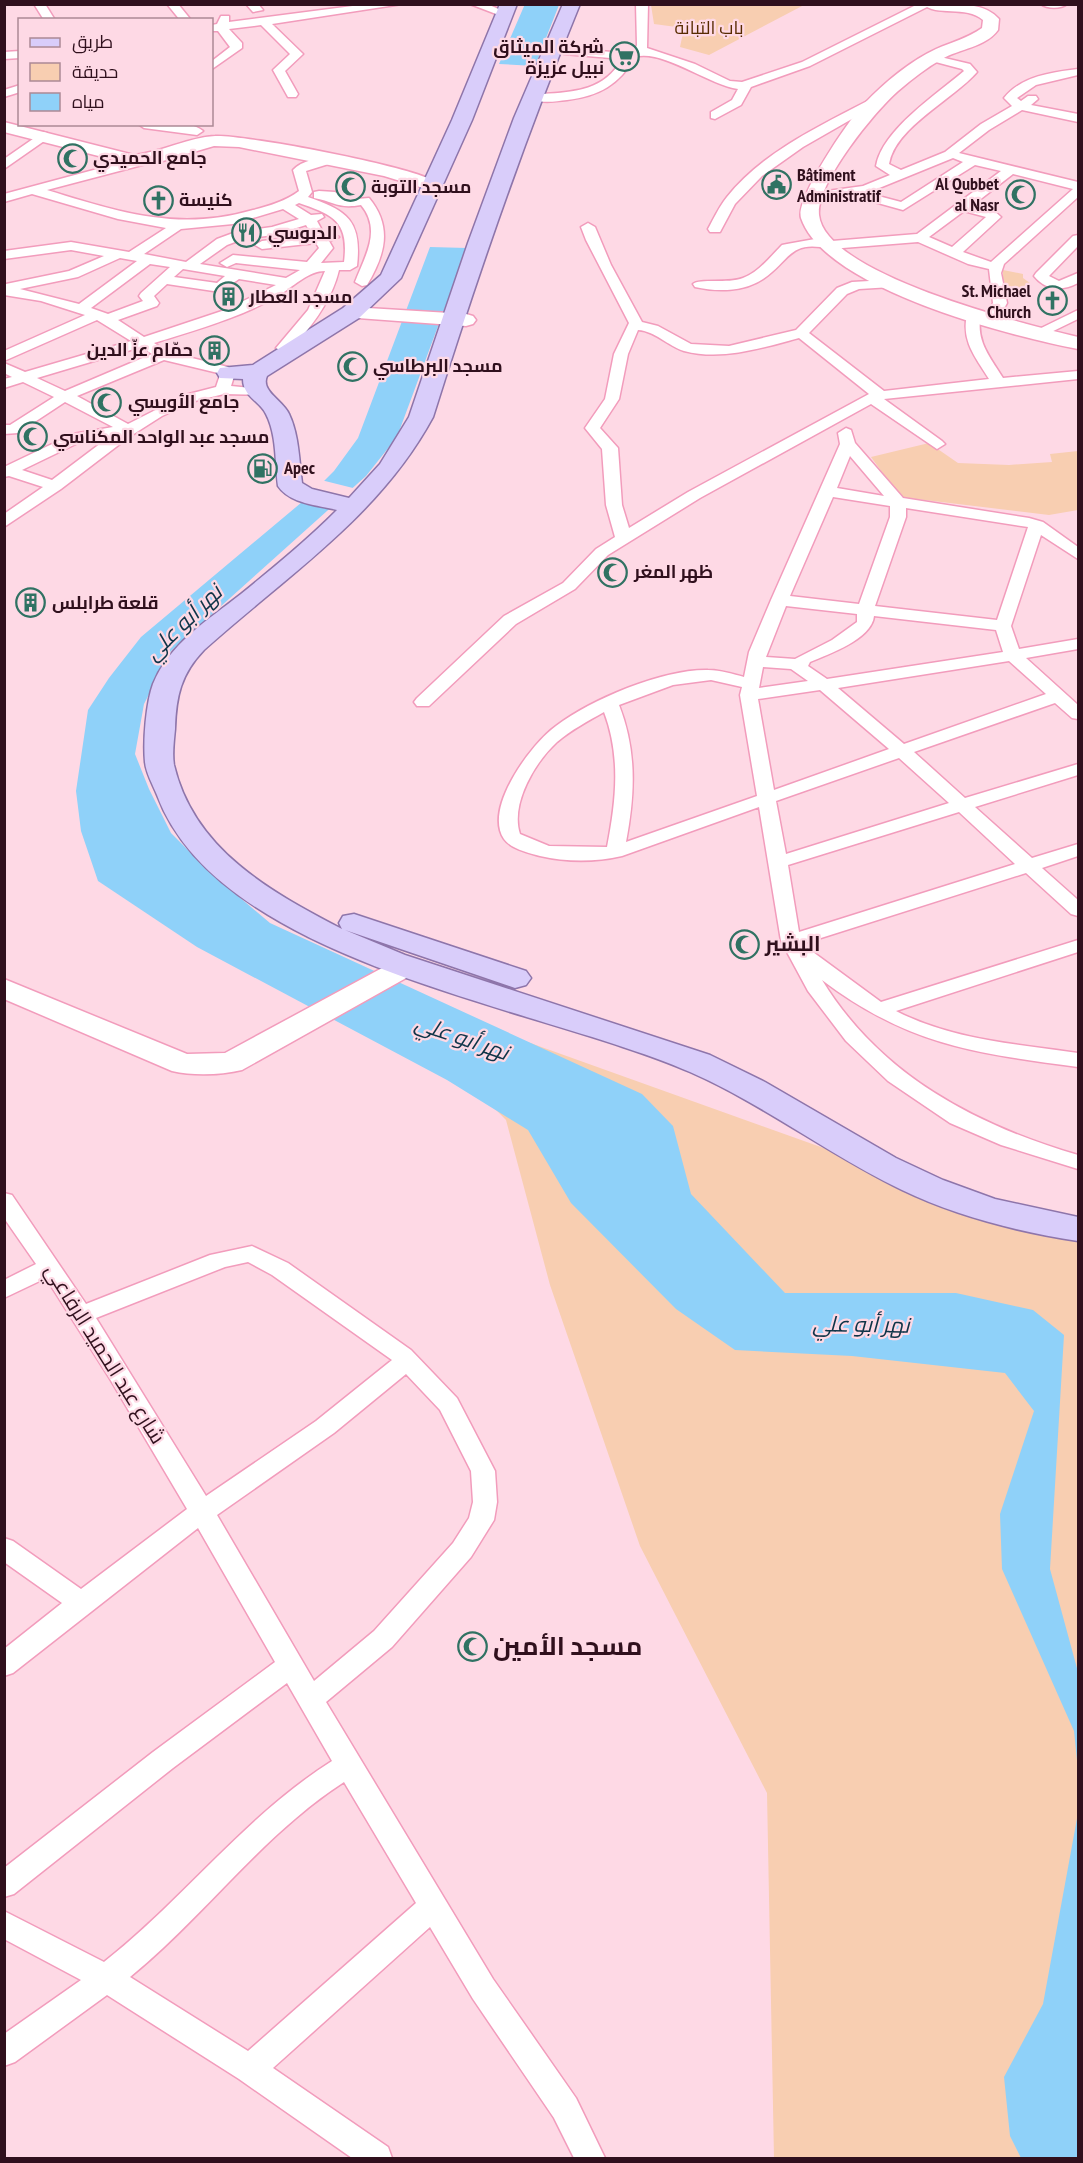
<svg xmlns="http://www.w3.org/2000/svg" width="1083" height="2163" viewBox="0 0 1083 2163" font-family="'PT Sans Narrow',Cairo,sans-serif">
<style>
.green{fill:#f8ceb1}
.water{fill:#8fd1f9}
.pier{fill:#fed9e5}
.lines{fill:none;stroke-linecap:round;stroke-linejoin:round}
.street-casing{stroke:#f29cbc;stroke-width:3}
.secondary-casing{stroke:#f29cbc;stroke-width:3}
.primary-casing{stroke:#8e75aa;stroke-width:3}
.street{fill:#fff;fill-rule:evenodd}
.secondary{fill:#fff;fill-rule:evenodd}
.primary{fill:#d9cdfa;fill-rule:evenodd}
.labels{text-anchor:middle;stroke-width:4.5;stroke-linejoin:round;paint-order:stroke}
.far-park-label{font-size:18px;fill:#582b00;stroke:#fed9e5}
.far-poi-label{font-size:18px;font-weight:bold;fill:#30101d;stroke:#fed9e5;text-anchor:start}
.poi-label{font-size:21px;font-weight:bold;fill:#30101d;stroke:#fed9e5;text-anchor:start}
.street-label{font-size:21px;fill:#30101d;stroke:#fed9e5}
.water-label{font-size:22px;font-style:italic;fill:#0e3448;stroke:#fed9e5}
.near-poi-label{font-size:26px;font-weight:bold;fill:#30101d;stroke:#fed9e5;text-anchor:start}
</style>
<rect width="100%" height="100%" fill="#fed9e5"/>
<!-- green -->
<path class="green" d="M651 5 799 4 804 5 709 55 680 47 684 28 654 24Z
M1003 270 1023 274V278L1030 283 1003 296Z
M929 443 958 463 1009 465 1052 462 1050 454 1078 451V510L1049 515 900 497 871 457Z
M411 1024 480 1025 1078 1239V2158H774L767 1793 640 1546 550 1285 506 1120Z"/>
<!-- water -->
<path class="water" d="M525 4 559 5 535 66 499 64Z
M430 247 467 248 397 437 366 476 171 651 144 704 135 754 149 789 171 833 211 873 270 923 642 1094 673 1126 691 1194 785 1293H956L1033 1310 1064 1335 1050 1569 1078 1672V1770L1074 1731 1002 1569 1000 1514 1034 1411 1005 1373 852 1356 735 1350 676 1309 571 1203 528 1130 447 1080 197 947 98 881 81 831 76 791 88 710 109 678 141 637 308 497 334 471 358 438Z
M1078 1813V2158H1021L1010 2136 1004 2077 1043 2004Z"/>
<!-- pier -->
<path class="pier" d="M321 480 357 489 335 509 306 495Z"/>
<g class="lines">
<defs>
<path id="street" d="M34 4H45L55 20H44Z
M167 4H178L191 20H180Z
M246 4H258L263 10 253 12Z
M368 4H402L272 24 303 54 285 71 298 94 296 97H288L273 70 290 54 261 25 229 29 242 43V48L212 69V61L230 47 218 31H212V25L217 24 221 16H229V22Z
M470 4H487L510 14 504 17Z
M636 4H648L647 48 695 64 730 81 742 82 802 62 918 4H933L810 66 751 87 741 105 715 119 711 118V112L732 100 738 89C708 85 663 49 635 57 619 85 599 96 567 100 558 101 548 103 539 101V95L543 94C575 92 605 90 622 59L564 54 558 51 564 48 624 53 635 50 637 45Z
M1041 4H1067C1061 9 1047 9 1041 4Z
M20 51V58L4 59V52Z
M932 55 970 64 977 72C954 99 895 127 889 164L901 170 945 152 981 124 1012 106 1004 98C1021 76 1053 72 1078 69V75L1036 85 1017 98 1021 101 1028 96H1036L1038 99 1031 105 1078 114V122L1022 110 989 130 959 153 1078 182V197L1004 264 1001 273 1007 303 996 323H986L984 320 993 303 989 269 968 264 918 242 830 249C789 239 790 261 763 279 744 292 717 292 695 287L693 284C699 278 728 284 743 278 759 272 770 257 782 245L787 244 826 237 832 241 917 234 1001 171 975 165 903 210 849 195 813 201 807 197 813 193 863 186 890 175 876 166C882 130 937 94 964 71L962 69 928 60 926 58ZM953 158 963 162 901 202 867 193ZM1013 174 1073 189 991 262 963 252 1001 217 991 208 973 205ZM964 211 986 217 952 247 929 237Z
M20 85V92L4 97V90Z
M875 97 885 100 803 147 762 176 735 204 720 232H710L708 229C714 218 719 207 727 197 763 151 824 124 875 97Z
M138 124C156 124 189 119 203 131L197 135 144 128Z
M43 132 47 133V139L4 169V159Z
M331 155 335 156V162L306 171 312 192 308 197C348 211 362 221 357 266L350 270H339C332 299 314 324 294 345L299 349 297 352H283L276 348 308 310 325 271C309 271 295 285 281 294 243 317 196 330 154 343L168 352 228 367 235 373 231 386 262 389 264 392 262 395 224 394 195 401 162 416 129 437 61 489 4 527V514L43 487 9 476 4 477V467L73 434 113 427 65 402 18 433 4 434V425H10L54 397 23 382 4 388V379L12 377 4 373V363L25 372 131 341 97 320 4 361V351L85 315 41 301 4 295 6 284 69 271 104 256 71 250 4 259V251L71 242 129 252 166 228 118 219 32 194 4 202V194L142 157 146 158V164L47 190C119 212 178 232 253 210 269 206 286 201 299 191L293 170C302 160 318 159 331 155ZM299 203C334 215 349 222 344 262L321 263 333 248 329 241 339 237 332 233 324 234 317 221 324 217 322 214 311 215 295 205ZM283 209 299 219 272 227 236 232 217 239 186 262 144 254 181 229 233 224ZM306 225 312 235 262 241 255 245 262 249 316 243 319 248 307 262 233 255 220 263 227 267 236 263 300 270 286 278 200 264 227 245 243 239 274 235ZM120 258 137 261 79 304 20 289 78 277ZM150 264 170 267 141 293 139 296 143 301 108 314 91 308ZM183 269 225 276 217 283 174 277ZM239 279 276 285 225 310 144 337 118 320 157 306 159 303 154 296 167 284 220 292ZM141 347 152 354 65 391 37 378ZM164 360 218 373 220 375 216 387 185 395 128 424 77 396ZM109 437 52 480 22 470 82 441Z
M319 191 335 192 345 200 369 198C393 227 385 255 367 285L362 286 355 282C365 256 382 230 361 205 338 209 335 202 314 198V192Z
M588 223 595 227 611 265 642 322 658 326 691 344 729 346 796 330 837 288 852 282 887 280 894 284 892 287 859 289 847 294 809 333 884 391 989 379C976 358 961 341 967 315L974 311 981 315C975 340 990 357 1003 378L1078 371V379L884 399 942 441 945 444 937 449 871 404 700 498 608 555 575 589 516 624 429 706H417L414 702 417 698 504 616 563 583 596 549 615 537 606 505 602 449 585 428 605 399 614 354 629 323 586 240 581 227ZM638 330C655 331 668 346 684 351 722 361 762 348 799 338L869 394 688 492 629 528 622 505 618 448 600 428 619 399 628 354Z
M1078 235V246L1049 276 1059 281 1078 273V283C1063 291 1046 291 1034 276L1036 273 1073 236Z
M1078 310V319L1043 336H1033L1031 333Z
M846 428 851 430 855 443 903 498 1029 518 1043 522 1078 547V559L1041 535 1011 626 1019 649 1078 639V649L1026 658 1078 705V719L1072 718 1055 703 914 752 965 798 1078 764V775L975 807 1032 858 1078 844V856L1042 868 1078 900V916L1071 914 1026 873 802 944 881 1002 1078 940V952L896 1011C953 1040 1016 1044 1078 1053V1067C974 1053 908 1045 822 980 880 1075 975 1125 1078 1155V1169L1001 1145 950 1123 888 1081 846 1041 808 991 781 941 759 807 622 856C596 862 566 862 540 856 529 853 511 849 504 839 483 808 532 743 556 726 592 699 663 669 708 670 721 670 733 674 744 677L749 652 771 600 840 444 838 433ZM850 456 884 496 837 488ZM833 497 890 506V517L859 604 790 596ZM906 508 1028 527 997 620 875 606 906 517ZM786 606 857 614V622L832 640 795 659 766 657ZM874 616 996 630 1003 652 827 679 808 666 810 662C829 654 872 639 874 616ZM1009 661 1046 694 904 744 838 688ZM763 667 791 669 808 681 759 688ZM711 680 742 687 740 695 757 796 626 842C635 794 637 751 619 705L673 685ZM820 690 889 749 774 790 758 699ZM604 712C621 757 616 801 607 847L549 846 520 834C510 804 535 762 557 742 571 730 588 721 604 712ZM899 758 949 803 786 854 776 801ZM959 812 1015 864 799 932 788 865Z
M4 1193 12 1195 86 1304 210 1255 252 1246 288 1263 411 1350 457 1398 495 1471 497 1502 494 1520 471 1557 392 1647 326 1702 493 1979 576 2098 605 2158H574L554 2118 473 1999 430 1927 273 2068 388 2147 392 2158H352L239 2079 107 1995 15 2062 4 2066V2034L81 1980 4 1939V1911L104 1962C184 1899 245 1816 332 1761L287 1683 173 1768 14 1894 4 1897V1868L153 1752 275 1662 198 1528 13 1673 4 1676V1649L62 1603 4 1562V1538L13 1541 81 1589 187 1509 110 1379 46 1278 4 1298V1280L36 1264 4 1218ZM248 1262 272 1275 392 1360 316 1421 206 1496 96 1318 225 1267ZM406 1374 440 1410 471 1471 473 1502 469 1518 453 1543 374 1631 314 1681 217 1515 334 1433ZM344 1782 416 1903 248 2051 130 1977C205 1916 262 1835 344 1782Z"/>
<path id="secondary" d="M923 4C948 4 983 0 999 19L998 30C986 47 959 49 942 59 926 68 912 79 898 91 875 111 816 183 819 215 825 275 1028 325 1078 337V349C1011 336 825 289 801 218 795 199 849 119 864 104 884 83 910 61 936 49 952 42 968 38 982 28L983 20C966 5 936 17 923 4Z
M4 122 134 155C162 152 189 137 215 136 242 134 431 169 442 186L433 191 384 176 239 147 214 146 156 163 134 165 4 132Z
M351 307 466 314 473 316 476 320 473 324 466 326 344 317 341 313 344 309Z
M405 958 415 961 419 967 415 973 242 1070C221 1075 193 1076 172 1071L4 999V979L187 1054 225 1053 395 961Z"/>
<path id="primary" d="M500 4H517L472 120 401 278 359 318 267 376C260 391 284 401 289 414 299 435 299 460 302 483L312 489 349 498 380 464 409 417 468 243 514 118 563 4H580C524 140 477 277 433 417 379 517 286 576 204 650 181 674 176 696 175 729 174 740 172 754 174 765 194 850 271 892 342 929L339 923 343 916 354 914 526 971 531 978 526 985 515 988 345 930 405 955 710 1055 765 1082 896 1158 943 1180 995 1199 1078 1217V1241C1019 1232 956 1216 902 1190 829 1155 765 1105 690 1072 542 1007 219 964 157 795 153 785 146 773 145 762 143 741 146 703 153 684 169 644 208 620 241 594 274 567 307 540 337 510 318 505 290 504 278 486 275 463 277 435 266 414 260 401 243 397 243 379L220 378 217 373 220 368 253 365 343 308 381 275 452 120Z"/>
</defs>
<!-- street casing -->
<use href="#street" class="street-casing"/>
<!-- secondary casing -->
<use href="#secondary" class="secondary-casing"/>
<!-- primary casing -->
<use href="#primary" class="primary-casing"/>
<!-- street -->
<use href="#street" class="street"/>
<!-- secondary -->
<use href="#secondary" class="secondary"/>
<!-- primary -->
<use href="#primary" class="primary"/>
</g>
<!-- icons -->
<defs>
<symbol id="supermarket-ring" viewBox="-11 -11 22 22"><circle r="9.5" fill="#fed9e5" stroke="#307263" stroke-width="1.5"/><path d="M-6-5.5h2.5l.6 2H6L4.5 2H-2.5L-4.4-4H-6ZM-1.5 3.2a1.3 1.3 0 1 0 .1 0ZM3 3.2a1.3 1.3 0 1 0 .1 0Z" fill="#307263"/></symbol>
<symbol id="mosque-ring" viewBox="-11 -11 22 22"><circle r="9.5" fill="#fed9e5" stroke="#307263" stroke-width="1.5"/><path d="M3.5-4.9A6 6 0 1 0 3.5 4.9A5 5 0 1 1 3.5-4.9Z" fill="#307263"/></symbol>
<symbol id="civic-ring" viewBox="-11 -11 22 22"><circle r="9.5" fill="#fed9e5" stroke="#307263" stroke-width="1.5"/><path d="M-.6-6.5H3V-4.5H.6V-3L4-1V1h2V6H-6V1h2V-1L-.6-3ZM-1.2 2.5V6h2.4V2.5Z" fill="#307263"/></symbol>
<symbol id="church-ring" viewBox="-11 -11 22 22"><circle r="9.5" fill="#fed9e5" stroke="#307263" stroke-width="1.5"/><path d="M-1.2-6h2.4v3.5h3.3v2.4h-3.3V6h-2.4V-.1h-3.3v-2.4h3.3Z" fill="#307263"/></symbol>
<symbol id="restaurant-ring" viewBox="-11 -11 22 22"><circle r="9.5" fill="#fed9e5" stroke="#307263" stroke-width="1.5"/><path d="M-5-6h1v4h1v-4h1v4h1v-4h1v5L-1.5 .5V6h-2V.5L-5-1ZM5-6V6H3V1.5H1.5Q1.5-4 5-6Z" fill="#307263"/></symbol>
<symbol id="building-ring" viewBox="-11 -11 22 22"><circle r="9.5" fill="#fed9e5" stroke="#307263" stroke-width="1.5"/><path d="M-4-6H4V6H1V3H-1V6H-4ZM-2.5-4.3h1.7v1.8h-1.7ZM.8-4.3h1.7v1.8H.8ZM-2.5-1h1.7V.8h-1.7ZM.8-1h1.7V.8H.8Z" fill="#307263"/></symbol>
<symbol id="fuel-ring" viewBox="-11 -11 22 22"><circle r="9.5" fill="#fed9e5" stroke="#307263" stroke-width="1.5"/><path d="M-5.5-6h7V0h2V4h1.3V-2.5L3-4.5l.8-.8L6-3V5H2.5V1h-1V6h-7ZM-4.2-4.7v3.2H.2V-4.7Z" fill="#307263"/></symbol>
</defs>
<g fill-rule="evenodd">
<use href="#supermarket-ring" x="608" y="40" width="33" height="33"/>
<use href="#mosque-ring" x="56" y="142" width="33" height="33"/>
<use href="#civic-ring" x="760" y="168" width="33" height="33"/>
<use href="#mosque-ring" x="334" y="170" width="33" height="33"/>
<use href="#mosque-ring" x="1004" y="178" width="33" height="33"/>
<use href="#church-ring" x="142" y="184" width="33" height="33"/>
<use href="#restaurant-ring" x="230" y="216" width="33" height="33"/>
<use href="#building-ring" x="212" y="280" width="33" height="33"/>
<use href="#church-ring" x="1036" y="284" width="33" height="33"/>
<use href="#building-ring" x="198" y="334" width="33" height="33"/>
<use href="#mosque-ring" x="336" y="350" width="33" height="33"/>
<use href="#mosque-ring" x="90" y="386" width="33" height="33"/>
<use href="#mosque-ring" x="16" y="420" width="33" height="33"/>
<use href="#fuel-ring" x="246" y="452" width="33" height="33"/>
<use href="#mosque-ring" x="596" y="556" width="33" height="33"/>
<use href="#building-ring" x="14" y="586" width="33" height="33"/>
<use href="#mosque-ring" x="728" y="928" width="33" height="33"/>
<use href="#mosque-ring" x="456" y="1630" width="33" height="33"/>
</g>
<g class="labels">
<!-- far-park labels -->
<g class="far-park-label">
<text x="709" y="34">باب التبانة</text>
</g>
<!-- far-poi labels -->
<g class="far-poi-label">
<text x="604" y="53" text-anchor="end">شركة الميثاق<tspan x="604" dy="21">نبيل عزيزة</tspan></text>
<text x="93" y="164">جامع الحميدي</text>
<text x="797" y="181">Bâtiment<tspan x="797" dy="21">Administratif</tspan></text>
<text x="999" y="190" text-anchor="end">Al Qubbet<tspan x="999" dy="21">al Nasr</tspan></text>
<text x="371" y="193">مسجد التوبة</text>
<text x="179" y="206">كنيسة</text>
<text x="268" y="239">الدبوسي</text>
<text x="1031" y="297" text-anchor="end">St. Michael<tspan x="1031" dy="21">Church</tspan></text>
<text x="249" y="303">مسجد العطار</text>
<text x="193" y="356" text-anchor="end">حمّام عزّ الدين</text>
<text x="373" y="372">مسجد البرطاسي</text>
<text x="128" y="408">جامع الأويسي</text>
<text x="53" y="443">مسجد عبد الواحد المكناسي</text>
<text x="284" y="474">Apec</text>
<text x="634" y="578">ظهر المغر</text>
<text x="52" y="609">قلعة طرابلس</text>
</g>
<!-- poi labels -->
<g class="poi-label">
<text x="765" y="951">البشير</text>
</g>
<!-- street labels -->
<g class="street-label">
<text transform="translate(105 1354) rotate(58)" y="7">شارع عبد الحميد الرفاعي</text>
</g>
<!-- water labels -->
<g class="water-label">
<text transform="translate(183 622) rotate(-44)" y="8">نهر أبو علي</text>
<text transform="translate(462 1037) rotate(19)" y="8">نهر أبو علي</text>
<text transform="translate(861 1324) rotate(1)" y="8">نهر أبو علي</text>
</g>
<!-- near-poi labels -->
<g class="near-poi-label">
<text x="493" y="1655">مسجد الأمين</text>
</g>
</g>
<!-- border -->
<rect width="1083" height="2163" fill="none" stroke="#30101d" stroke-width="12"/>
<!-- legend -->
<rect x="18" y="18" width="195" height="108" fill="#fed9e5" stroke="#ac8995" stroke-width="1.5"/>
<rect x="30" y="38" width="30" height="9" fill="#d9cdfa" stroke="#ac8995" stroke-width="1.5"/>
<text x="72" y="48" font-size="18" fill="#30101d">طريق</text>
<rect x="30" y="63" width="30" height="18" fill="#f8ceb1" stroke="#ac8995" stroke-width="1.5"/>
<text x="72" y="78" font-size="18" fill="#30101d">حديقة</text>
<rect x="30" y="93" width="30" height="18" fill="#8fd1f9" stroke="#ac8995" stroke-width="1.5"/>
<text x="72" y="108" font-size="18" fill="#30101d">مياه</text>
</svg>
